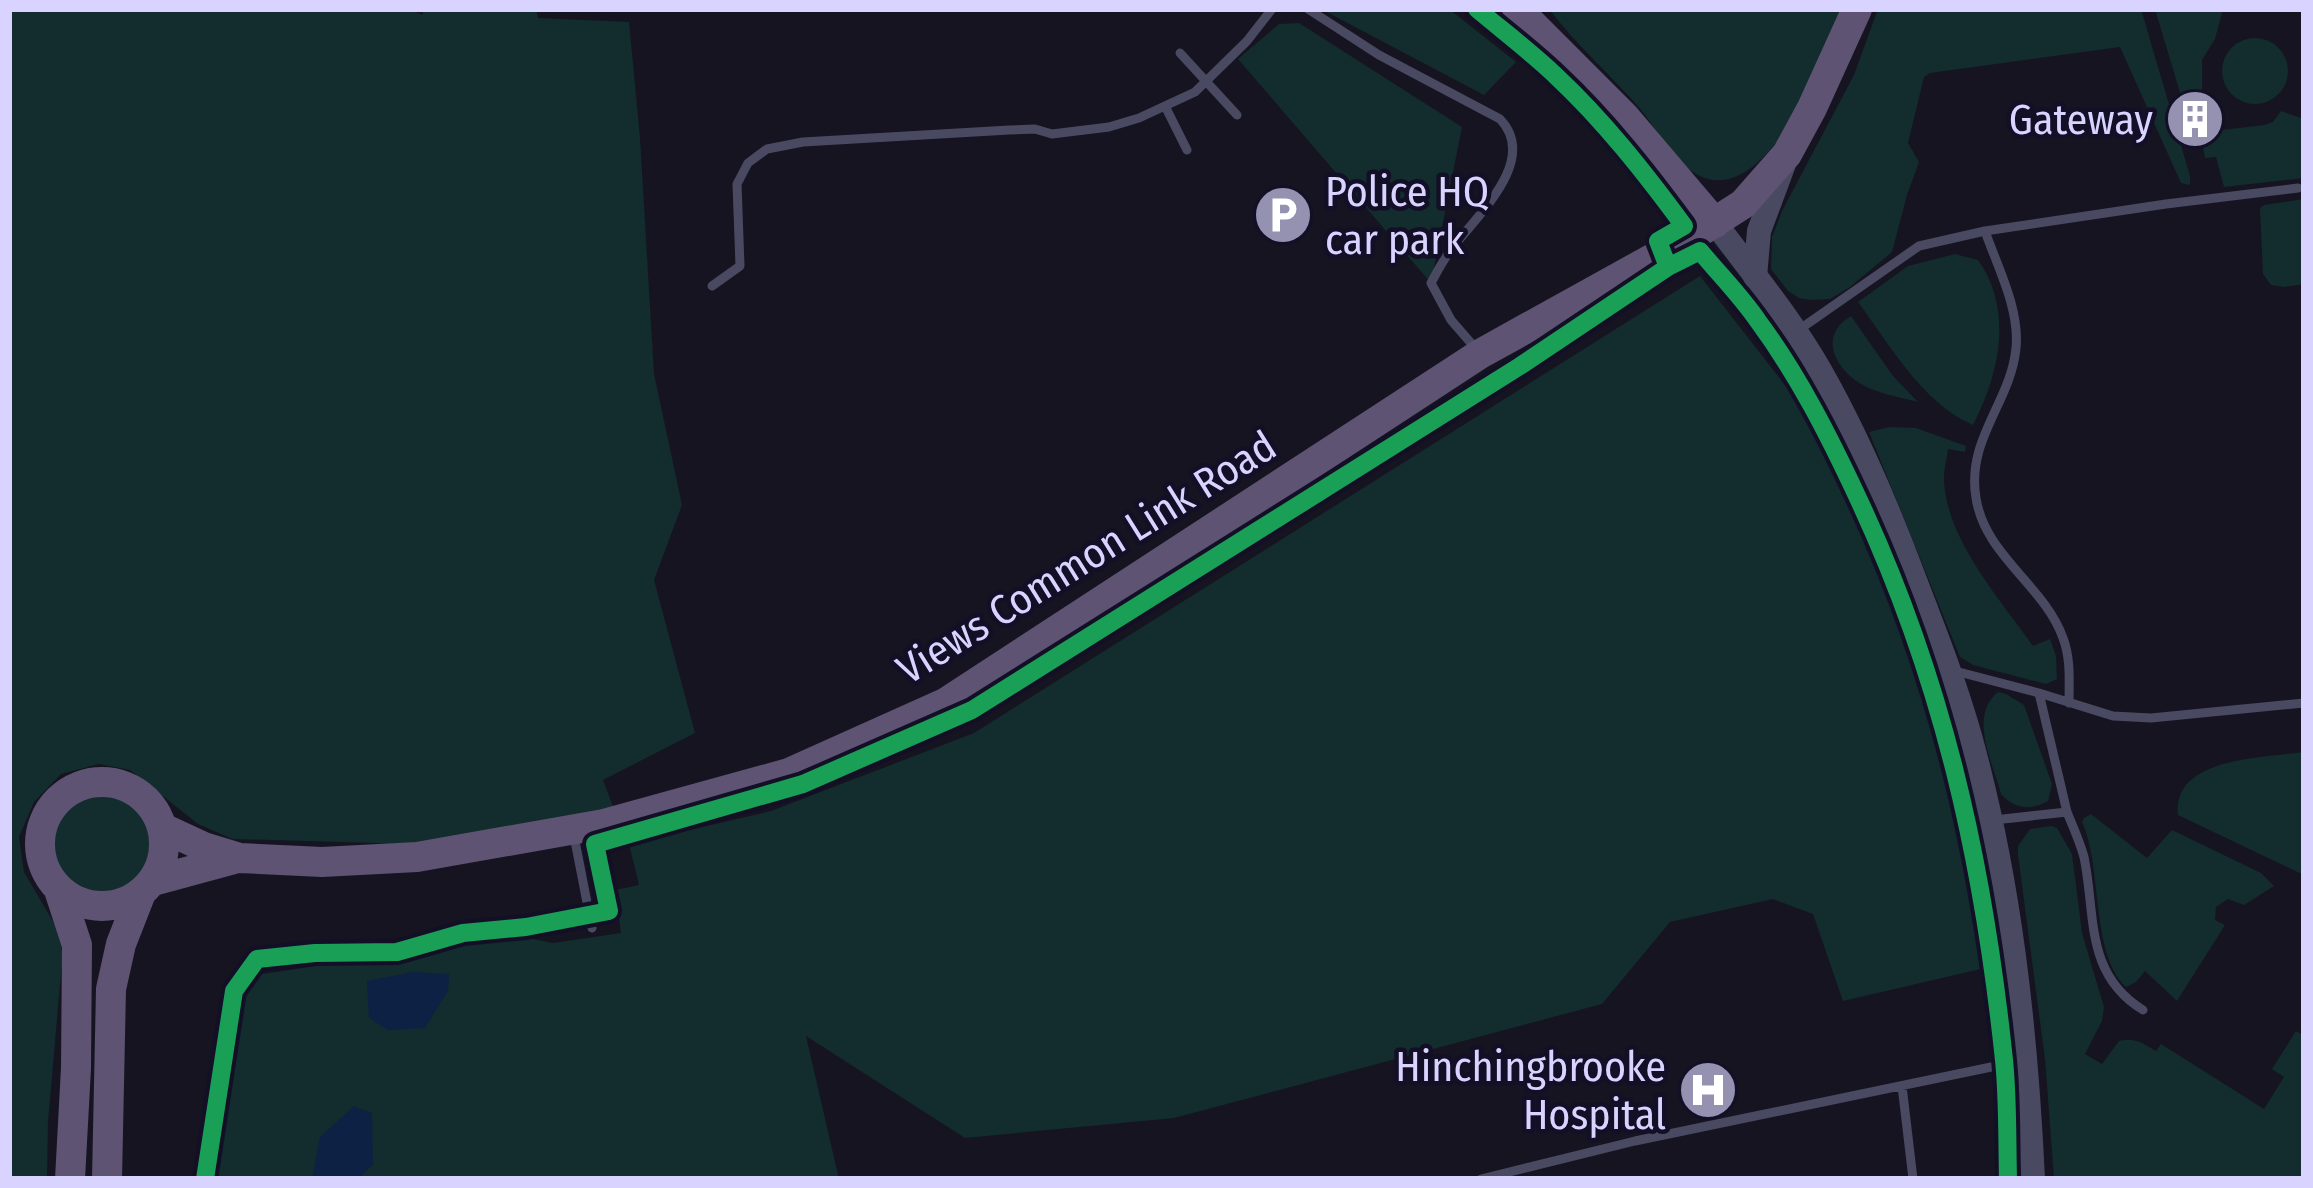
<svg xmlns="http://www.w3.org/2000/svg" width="2313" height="1188" viewBox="0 0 2313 1188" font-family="'Fira Sans Condensed',sans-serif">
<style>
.green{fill:#132c2d}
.water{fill:#0d2144}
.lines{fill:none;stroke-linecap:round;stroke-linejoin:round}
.service{stroke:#4a4962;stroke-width:9}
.tertiary{stroke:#4a4962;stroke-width:24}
.primary{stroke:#5e5373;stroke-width:30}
.cycleway-casing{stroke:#130f26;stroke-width:26}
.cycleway{stroke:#1a9f57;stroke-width:18}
.labels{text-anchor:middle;stroke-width:9;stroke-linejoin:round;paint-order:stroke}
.poi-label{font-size:42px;fill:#d9d4ff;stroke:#130f26;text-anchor:end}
.street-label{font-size:42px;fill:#d9d4ff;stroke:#130f26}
</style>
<rect width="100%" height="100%" fill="#161421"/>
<!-- green -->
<path class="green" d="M9 9H408L423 15V9H536L538 18 629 22 640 138 654 374 682 505 654 580 695 733 603 780 615 812 411 844 232 839 198 824 130 770 99 764 61 774 34 802 19 837 24 872 64 940 48 1122 47 1179H9Z
M1321 9H1449L1516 62 1484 95Z
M1549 9H1850C1827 54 1765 214 1696 174 1673 161 1658 131 1642 111 1612 76 1577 46 1549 9Z
M1878 9H2141L2190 176V185L2181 183 2120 47 1930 73 1924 77 1908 143 1919 162 1907 195 1892 252 1850 287 1830 299 1811 300 1799 298 1788 291 1771 269 1772 237 1782 211 1854 75Z
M2155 9H2223L2215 39 2202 60V104L2184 106Z
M1299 23 1462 127 1431 283 1238 59 1279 24Z
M2222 71a33 33 0 1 1 66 0a33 33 0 1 1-66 0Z
M2281 111 2304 119 2301 139 2304 141V178L2224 187 2216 157 2205 158 2202 142 2206 141 2205 132 2264 125 2273 122Z
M2304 199V284L2284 287 2271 285 2263 274 2260 208 2264 205Z
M1955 254 1978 260C2014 310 1999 375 1973 425 1922 403 1890 345 1858 302L1908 266Z
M1700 276 1788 389 1844 478 1880 560 1911 641 1943 744 1970 863 1985 968 1843 1001 1813 914 1773 899 1670 922 1602 1004 1174 1118 965 1138 806 1036 839 1179H358L373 1164 310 1177 312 1179H218L239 995 255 975 519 936 553 943 621 933 615 890 639 885 629 844 771 811 974 733Z
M1851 316 1893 376 1918 402C1903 398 1886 395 1871 389 1841 377 1813 339 1851 316Z
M1889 427 1916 428 1966 446 1965 452 1948 449C1947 458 1944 468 1944 478 1945 538 2000 599 2033 646L2050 639 2056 656 2057 679 2046 684 1973 665 1960 657 1869 432Z
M1998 692 2006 694 2024 705 2052 784 2048 801C2031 811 2014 809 2001 794 1993 763 1968 716 1998 692Z
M2304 752V875L2178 815C2172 757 2263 758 2304 752Z
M51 844a51 51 0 1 1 102 0a51 51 0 1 1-102 0Z
M2091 814 2147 858 2172 830 2261 873 2274 886 2244 905 2228 899 2216 907 2215 920 2225 925 2177 1001 2145 971 2136 982 2126 987C2090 953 2103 868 2082 822L2084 818Z
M2051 826 2057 828 2072 854 2082 933 2104 1007 2102 1021 2085 1054 2102 1064 2119 1041C2135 1037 2142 1043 2156 1051L2161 1044 2264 1109 2284 1077 2272 1069 2296 1031 2304 1036V1179H2054L2045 1059 2018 855V846L2030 829Z"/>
<!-- water -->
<path class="water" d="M413 972 449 974 448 991 425 1028 388 1030 369 1018 367 981Z
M354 1106 372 1113 373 1164 358 1179H312L320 1137Z"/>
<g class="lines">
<!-- service -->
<path class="service" d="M1308 9 1379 55 1500 119C1540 161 1475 217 1451 250 1443 260 1437 272 1431 283L1451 320 1477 350
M1180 53 1237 115
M1165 106 1187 150
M1985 231C1997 266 2020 309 2016 348 2011 402 1966 439 1976 498 1985 556 2044 585 2063 638 2071 659 2069 681 2069 703
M712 286 740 266 737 184 748 163 767 149 803 142 1009 130 1035 129 1052 134 1109 127 1139 118 1195 92 1247 41 1272 9
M1800 329 1919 246 1985 231 2166 204 2298 188
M1955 671 2039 693 2067 812 1994 820
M2039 693 2113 716 2151 718 2304 703
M2067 812C2073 827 2080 842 2084 857 2096 914 2084 974 2143 1010
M574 836 592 928
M1902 1086 1913 1179
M1481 1179 1635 1141 2020 1061"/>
<!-- tertiary -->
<path class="tertiary" d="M1715 223C1751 271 1791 319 1821 372 1859 439 1888 508 1915 580 1935 632 1955 683 1970 736 2010 880 2026 1030 2033 1179
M1755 277 1759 231 1784 164"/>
<!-- primary -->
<path class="primary" d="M1517 9 1624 116 1715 223
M40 844a62 62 0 1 1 124 0a62 62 0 1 1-124 0Z
M163 828 204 847 240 858 322 862 417 857 604 824 789 773 945 703 1480 354 1693 236 1743 204 1787 154 1812 108 1857 9
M153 881 234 859
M59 890 77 945 76 1068 70 1179
M107 1179 111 989 121 944 141 893"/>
<defs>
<path id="cycleway" d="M1477 9C1503 31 1531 52 1556 76 1604 121 1645 173 1684 226L1658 241 1668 267 1700 251C1719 274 1741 296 1758 321 1798 375 1829 436 1857 496 1943 679 1983 860 2004 1060 2008 1099 2007 1140 2008 1179
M205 1179 234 991 257 959 315 953 397 952 463 933 526 927 609 911 595 844 803 784 972 710 1520 366 1668 267"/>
</defs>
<!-- cycleway casing -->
<use href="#cycleway" class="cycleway-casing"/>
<!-- cycleway -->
<use href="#cycleway" class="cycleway"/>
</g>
<!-- icons -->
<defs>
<symbol id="building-disc" viewBox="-11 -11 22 22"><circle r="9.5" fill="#9591b1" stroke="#130f26"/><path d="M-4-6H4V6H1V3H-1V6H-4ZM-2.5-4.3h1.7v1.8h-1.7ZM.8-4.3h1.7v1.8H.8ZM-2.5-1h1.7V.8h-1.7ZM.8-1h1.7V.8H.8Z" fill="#fff"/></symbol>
<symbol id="parking-disc" viewBox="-11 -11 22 22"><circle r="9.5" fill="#9591b1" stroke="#130f26"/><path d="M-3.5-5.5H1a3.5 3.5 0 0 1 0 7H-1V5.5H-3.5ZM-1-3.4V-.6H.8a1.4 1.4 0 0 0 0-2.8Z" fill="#fff"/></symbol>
<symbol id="hospital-disc" viewBox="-11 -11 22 22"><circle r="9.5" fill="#9591b1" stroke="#130f26"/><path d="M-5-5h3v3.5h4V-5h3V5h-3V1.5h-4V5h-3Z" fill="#fff"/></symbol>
</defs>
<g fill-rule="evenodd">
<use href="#building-disc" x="2162" y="86" width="66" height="66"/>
<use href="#parking-disc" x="1250" y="182" width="66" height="66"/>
<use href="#hospital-disc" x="1675" y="1057" width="66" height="66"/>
</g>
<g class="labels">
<!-- poi labels -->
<g class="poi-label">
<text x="2153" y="134">Gateway</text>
<text x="1325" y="206" text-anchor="start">Police HQ<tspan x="1325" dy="48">car park</tspan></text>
<text x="1666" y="1081">Hinchingbrooke<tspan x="1666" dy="48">Hospital</tspan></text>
</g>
<!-- street labels -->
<g class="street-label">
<text transform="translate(1086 557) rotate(-32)" y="15">Views Common Link Road</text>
</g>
</g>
<!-- border -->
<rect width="2313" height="1188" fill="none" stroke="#d9d4ff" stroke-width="24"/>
</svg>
